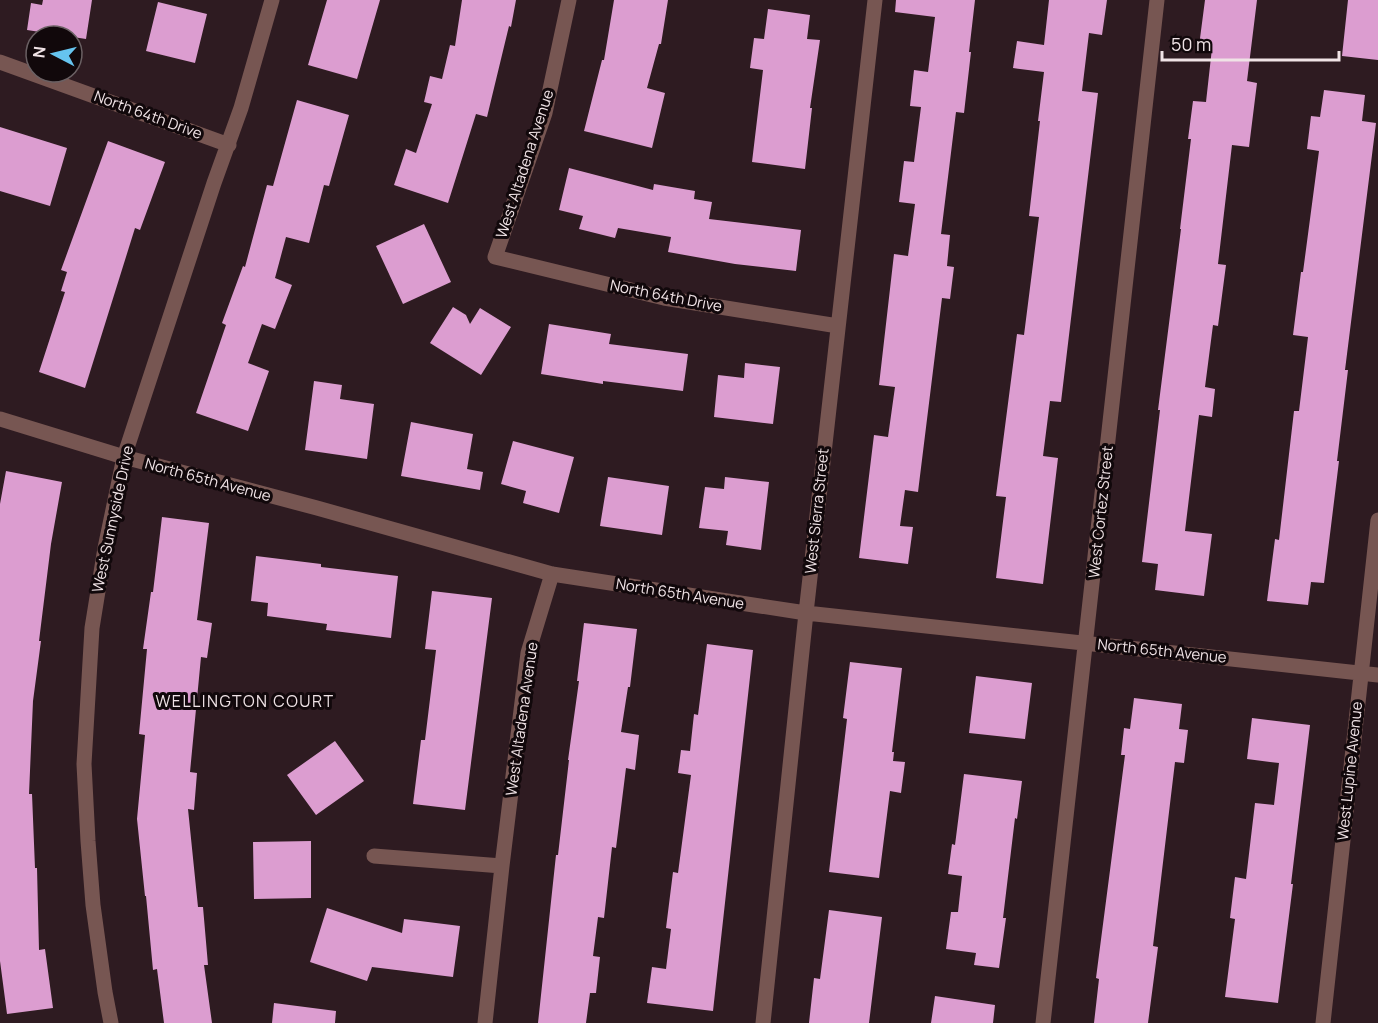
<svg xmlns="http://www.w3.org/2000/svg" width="1378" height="1023" viewBox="0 0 1378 1023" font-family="Manrope,sans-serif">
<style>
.building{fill:#dc9dd0}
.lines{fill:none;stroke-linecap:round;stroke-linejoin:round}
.street{stroke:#775652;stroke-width:15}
.labels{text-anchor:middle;stroke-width:6;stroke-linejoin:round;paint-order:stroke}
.street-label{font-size:15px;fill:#f0e3e6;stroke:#11080b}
.neighbourhood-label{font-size:16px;letter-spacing:1.5px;fill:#f0e3e6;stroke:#11080b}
</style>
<rect width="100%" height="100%" fill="#2e1b21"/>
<!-- building -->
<path class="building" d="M43 0H92L86 39 27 30 31 3 42 5Z
M327 0H380L357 79 308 65Z
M462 0H516L511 27 509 26 487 117 476 114 448 203 394 185 406 149 416 153 432 104 424 102 430 76 442 79 450 45 455 46Z
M614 0H668L661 44H659L647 88 665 93 652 148 584 131 602 60H604Z
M896 0H975L969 52H971L964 113 956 112 941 234 950 235 947 266 954 267 950 299 942 298 918 492 905 490 900 526 913 527 908 564 859 558 874 435 888 437 895 387 879 385 894 254 908 256 915 204 899 202 904 161 914 162 921 107 910 106 914 70 928 72 935 17 895 12Z
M1049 0H1107L1102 35 1089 33 1082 91 1098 93 1061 402 1050 401 1043 456 1058 458 1043 584 996 578 1006 497 996 496 1017 334 1024 335 1039 217 1029 216 1040 121H1038L1044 72 1013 68 1017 41 1044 45Z
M1205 0H1257L1247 81 1257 83 1249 147 1232 145 1218 264 1226 265 1218 326 1213 325 1205 387 1215 389 1212 417 1199 415 1185 531 1212 534 1204 596 1155 590 1158 564 1142 562 1160 410H1158L1181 229H1180L1191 139H1188L1193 101 1206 102 1212 48 1199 46Z
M1348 0H1378V60L1342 56Z
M158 2 207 14 195 63 146 51Z
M768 9 810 15 807 39 820 40 810 108H812L805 169 752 162 763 70 750 68 754 38 764 39Z
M1324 90 1365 95 1362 121 1376 123 1345 370H1348L1337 461H1339L1324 583 1311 582 1308 605 1267 601 1275 539 1279 540 1294 411H1299L1308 337 1293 335 1301 272H1303L1319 151 1307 149 1311 116 1320 117Z
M297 100 349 115 329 186 324 185 309 243 286 237 275 278 292 285 275 329 262 324 248 363 269 371 248 431 196 413 226 325 222 323 243 266 245 267 267 185 273 186Z
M0 127 67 148 50 206 0 191Z
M108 141 165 162 140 230 135 228 85 388 39 372 65 292 61 291 67 272 61 270Z
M569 168 653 190 654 184 695 191 694 199 712 202 709 219 801 230 796 271 735 264 668 252 671 237 618 228 615 238 579 229 583 216 559 210Z
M424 224 451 282 403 304 376 246Z
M453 307 466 315 470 324 480 308 511 327 481 375 430 343Z
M549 324 611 334 609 344 688 354 683 391 603 381V384L541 374Z
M745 363 780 367 773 424 714 417 718 375 744 378Z
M314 381 342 385 340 399 374 404 367 459 305 450Z
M411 422 473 434 467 469 483 472 480 490 401 476Z
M513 441 574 457 559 513 523 503 526 491 501 484Z
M6 471 62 482 51 544 39 641H41L33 701 29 794H32L35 868H37L39 950 45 949 53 1008 7 1014 0 961V504Z
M608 477 669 486 662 535 600 526Z
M725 477 769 482 761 550 726 545 728 531 699 528 705 487 724 489Z
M162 517 209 523 197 620 212 623 207 658 201 657 190 772 197 773 194 810 188 809 198 907H203L208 965H204L212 1023H164L157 969 153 970 146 896H145L137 819 145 735 139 734 147 649H143L151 592H153Z
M256 556 321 564V567L398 576 391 638 326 630 327 624 267 616 268 603 251 601Z
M432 591 492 598 465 810 413 804 421 740H425L436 650 425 649Z
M584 623 637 629 630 687H628L621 732 639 735 635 770 626 768 616 848 612 847 604 918 598 917 593 956 600 957 596 993H590L586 1023H538L556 855H558L569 760H568L579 681H577Z
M707 644 753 650 713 1011 647 1003 652 967 666 969 671 929 666 928 673 872 678 873 691 775 678 773 681 750 690 751 694 714 698 715Z
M850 662 902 668 892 752H894L893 761 905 762 901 793 890 791 879 878 829 872 847 719 843 718Z
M976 676 1032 683 1025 739 969 733Z
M1134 698 1182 704 1179 729 1188 730 1184 763 1175 762 1153 946 1158 947 1148 1023H1094L1099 979 1096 978 1125 755H1121L1124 728 1130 729Z
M1252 718 1310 725 1291 884H1293L1278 1003 1225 997 1235 919 1230 918 1235 877 1246 879 1255 803 1274 805 1279 763 1247 759Z
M335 741 364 781 316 815 287 775Z
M964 774 1022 781 1017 819 1015 818 1003 918H1006L999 968 974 965 976 953 946 949 951 912H958L962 876 948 874 952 844 955 845Z
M311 841V898L254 899 253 842Z
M327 908 402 933 404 919 460 926 453 977 372 967 367 981 310 962Z
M829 910 882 917 869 1023H809L814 978 820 979Z
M935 996 995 1005 993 1023H931Z
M274 1003 336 1011 335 1023H272Z"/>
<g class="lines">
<!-- street -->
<path class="street" d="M569 0 545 113 495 257 664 298 838 326
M0 62 229 145
M0 419 124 457 317 508 552 574 806 613 1378 675
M374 856 502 866
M111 1023 105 992 93 905 88 841 84 764 92 628 105 548 124 457 214 183 241 108 272 0
M485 1023 502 866 528 653 552 574
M763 1023 806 613 875 0
M1043 1023 1157 0
M1323 1023 1378 520"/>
</g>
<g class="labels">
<!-- street labels -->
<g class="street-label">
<text transform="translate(148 115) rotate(20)" y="5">North 64th Drive</text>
<text transform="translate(525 164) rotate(-72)" y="5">West Altadena Avenue</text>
<text transform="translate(666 296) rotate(11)" y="5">North 64th Drive</text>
<text transform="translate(208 480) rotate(15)" y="5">North 65th Avenue</text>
<text transform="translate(817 511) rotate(-84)" y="5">West Sierra Street</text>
<text transform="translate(1101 512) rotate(-84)" y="5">West Cortez Street</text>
<text transform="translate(113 519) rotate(-78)" y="5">West Sunnyside Drive</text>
<text transform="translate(680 594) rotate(9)" y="5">North 65th Avenue</text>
<text transform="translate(1162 651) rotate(6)" y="5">North 65th Avenue</text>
<text transform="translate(522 719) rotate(-82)" y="5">West Altadena Avenue</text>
<text transform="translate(1350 771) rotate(-84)" y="5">West Lupine Avenue</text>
</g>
<!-- neighbourhood labels -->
<g class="neighbourhood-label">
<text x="245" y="707">WELLINGTON COURT</text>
</g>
</g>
<!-- north arrow -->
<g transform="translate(54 54) rotate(277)"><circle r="28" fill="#11080b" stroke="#6a6063" stroke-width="1.5"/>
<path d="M0-4.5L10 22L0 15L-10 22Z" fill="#66c4ef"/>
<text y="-9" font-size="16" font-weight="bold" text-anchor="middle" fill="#f0e3e6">N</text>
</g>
<!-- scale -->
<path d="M1162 51v9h177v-9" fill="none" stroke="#f0e3e6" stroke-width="3"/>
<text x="1171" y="51" font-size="18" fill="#f0e3e6" stroke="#11080b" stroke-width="4.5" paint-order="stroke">50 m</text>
</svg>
